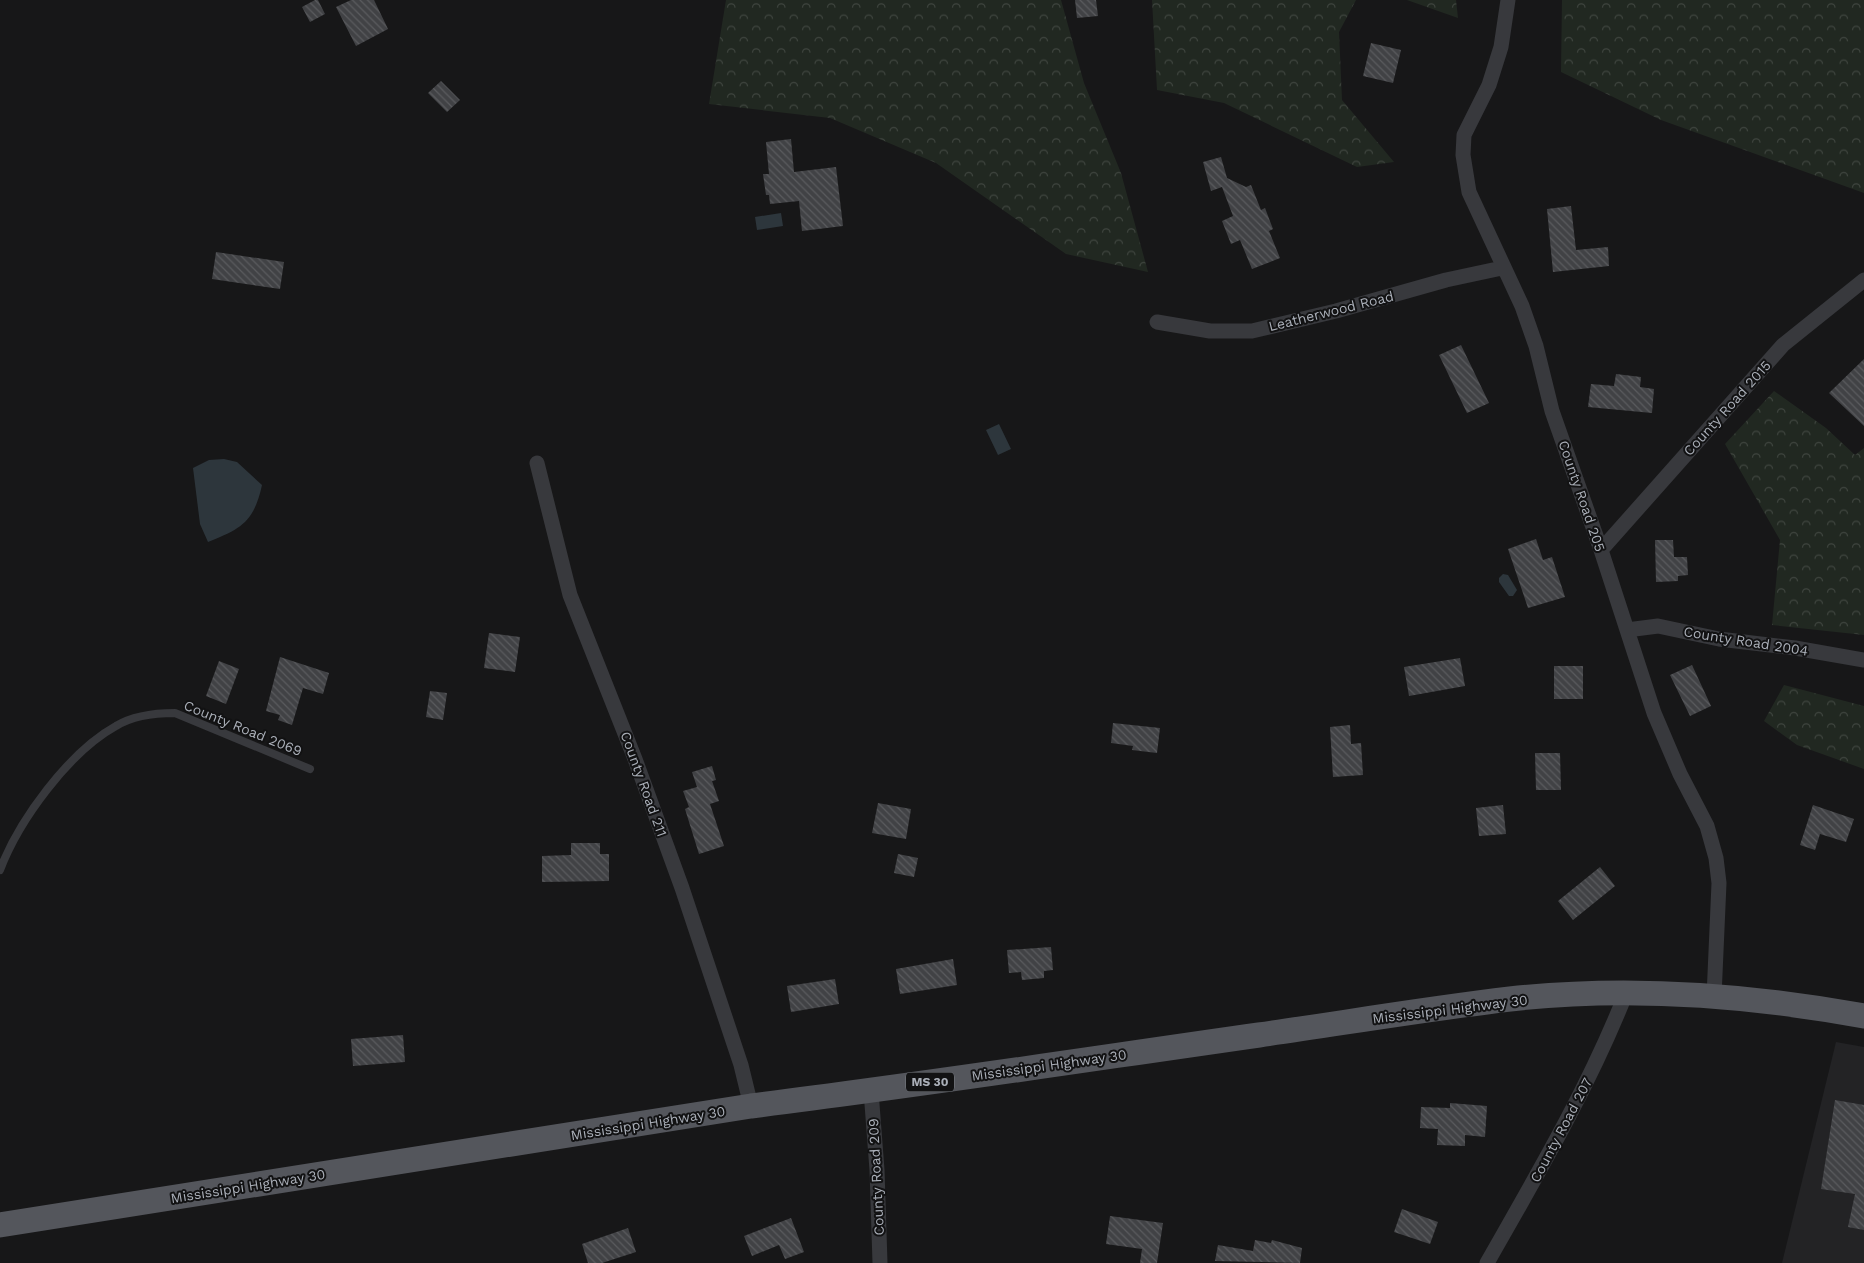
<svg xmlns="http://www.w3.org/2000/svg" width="1864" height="1263" viewBox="0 0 1864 1263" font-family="'Work Sans',sans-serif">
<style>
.built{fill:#232325}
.forest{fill:url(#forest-crowns)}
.water{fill:#2d363c}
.building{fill:url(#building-back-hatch)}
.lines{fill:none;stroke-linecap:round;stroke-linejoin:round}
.lane{stroke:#38393d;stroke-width:8}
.street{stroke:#38393d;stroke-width:15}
.primary{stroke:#54565c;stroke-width:25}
.labels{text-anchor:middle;stroke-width:4;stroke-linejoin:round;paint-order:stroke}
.shield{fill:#121213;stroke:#7c8086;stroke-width:1}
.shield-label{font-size:12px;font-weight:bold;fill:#aaafb8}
.street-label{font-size:14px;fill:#aaafb8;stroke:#121213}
</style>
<defs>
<pattern id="forest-crowns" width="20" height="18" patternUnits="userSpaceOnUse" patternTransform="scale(1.25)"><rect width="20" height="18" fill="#212821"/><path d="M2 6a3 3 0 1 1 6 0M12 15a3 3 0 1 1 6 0" fill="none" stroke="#3f453f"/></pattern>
<pattern id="building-back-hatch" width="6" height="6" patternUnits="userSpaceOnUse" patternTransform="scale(1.25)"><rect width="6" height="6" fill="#414245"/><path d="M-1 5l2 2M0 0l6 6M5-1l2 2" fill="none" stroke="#5a5b5e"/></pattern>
</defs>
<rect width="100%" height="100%" fill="#171718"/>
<!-- built -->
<path class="built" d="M1836 1042 1864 1047V1263H1782Z"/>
<!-- forest -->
<path class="forest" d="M726 0H1061L1084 83 1121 173 1148 272 1066 254 936 163 830 118 709 104Z
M1152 0H1356L1339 32 1342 100 1394 162 1357 167 1224 103 1157 90Z
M1407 0H1456L1458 18Z
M1562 0H1864V193L1661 120 1561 72Z
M1774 391 1826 428 1855 455 1864 448V635L1772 625 1780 540 1725 444Z
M1784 685 1864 706V769L1797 745 1764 721Z"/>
<!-- water -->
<path class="water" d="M781 213 783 226 757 230 755 217Z
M999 424 1011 449 998 455 986 430Z
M224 459 237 462 262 485C254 522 241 529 208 542L200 524 193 468 209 460Z
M1503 574 1508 575 1517 590 1513 596H1509L1499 582V578Z"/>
<!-- building -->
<path class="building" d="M315 0H318L325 14 310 22 302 7Z
M351 0H374L388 29 356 46 336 7Z
M1075 0H1096L1098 16 1077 18Z
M1371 43 1401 50 1393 83 1363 76Z
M441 81 460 100 447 112 428 93Z
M791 139 794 172 836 167 843 226 802 231 799 201 770 204 769 195H766L763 174H769L766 142Z
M1221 157 1227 178 1246 187 1251 185 1261 210 1265 208 1273 229 1269 231 1280 258 1252 269 1240 240 1231 244 1222 221 1233 216 1222 187 1211 191 1203 162Z
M1571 206 1576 250 1608 247 1609 266 1553 272 1547 209Z
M216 252 284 262 280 289 212 279Z
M1461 345 1489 403 1467 413 1439 355Z
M1864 359V426L1829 393Z
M1616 374 1641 377 1640 387 1654 389 1652 413 1588 407 1591 384 1614 386Z
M1536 539 1543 560 1552 557 1565 597 1528 608 1508 549Z
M1655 540H1673L1674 557H1687L1688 575 1678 576V581L1656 582Z
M489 633 520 637 515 672 484 668Z
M280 657 329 673 323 694 303 688 292 725 278 720 280 715 266 711Z
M1460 658 1465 686 1409 696 1404 667Z
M219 661 239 669 226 704 206 696Z
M1692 665 1711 706 1690 716 1670 675Z
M1554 666H1583V699H1554Z
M430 691 447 693 443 720 426 717Z
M1113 723 1160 728 1157 753 1132 750 1133 746 1111 743Z
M1350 725 1351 744 1361 743 1363 775 1333 777 1330 727Z
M1535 753H1560L1561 790H1536Z
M712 766 716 780 712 781 719 801 710 804 724 846 699 854 685 809 689 807 683 791 697 787 692 772Z
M878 803 911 809 906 839 872 833Z
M1503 805 1506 834 1479 836 1476 808Z
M1813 805 1854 819 1846 842 1820 834 1815 850 1800 845Z
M571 843H600V854H609V881L542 882V856L571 855Z
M898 854 918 858 914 877 894 873Z
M1600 867 1615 886 1573 920 1558 901Z
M1051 947 1053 970 1044 971V978L1022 980 1021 972 1009 973 1007 950Z
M953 959 957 985 900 994 896 969Z
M835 979 839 1004 791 1012 787 986Z
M403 1035 405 1062 353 1066 351 1039Z
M1835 1100 1864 1105V1230L1848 1227 1855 1194 1821 1189Z
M1450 1103 1487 1106 1485 1137 1465 1135V1146L1437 1145 1438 1129 1420 1128 1421 1107 1450 1108Z
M1402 1209 1438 1222 1430 1244 1394 1232Z
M1110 1216 1163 1223 1157 1263H1140L1142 1249 1106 1244Z
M791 1218 804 1252 785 1259 779 1245 752 1256 744 1236Z
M628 1228 636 1252 602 1263H588L582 1244Z
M1255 1240 1271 1243 1272 1240 1302 1248 1300 1263 1215 1261 1218 1245 1253 1251Z"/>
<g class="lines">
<!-- lane -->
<path class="lane" d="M0 870C19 820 69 752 116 726 134 715 155 713 175 713L310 769"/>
<!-- street -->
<path class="street" d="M1508 0 1501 47 1489 85 1464 135 1463 155 1469 192 1522 306 1536 346 1552 411 1601 550 1654 713 1680 774 1707 826 1716 858 1719 883 1714 997
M1157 322 1210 331H1252L1336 311 1446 280 1502 268
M537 463 570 595 635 759 682 888 741 1065 751 1106
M1601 550 1783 345 1864 280
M1627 630 1658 626 1719 639 1795 648 1864 660
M871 1091 877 1170 880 1263
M1487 1263C1537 1175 1589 1087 1626 993"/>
<!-- primary -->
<path class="primary" d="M0 1225 751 1106C921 1085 1090 1059 1259 1035 1343 1023 1426 1009 1510 999 1627 986 1749 995 1864 1016"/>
</g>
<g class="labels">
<!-- shield labels -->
<rect class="shield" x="906" y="1072.5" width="48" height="19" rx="4"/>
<g class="shield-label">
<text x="930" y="1086">MS 30</text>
</g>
<!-- street labels -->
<g class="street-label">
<text transform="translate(1331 311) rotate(-14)" y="5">Leatherwood Road</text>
<text transform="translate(1727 408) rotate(-48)" y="5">County Road 2015</text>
<text transform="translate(1582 496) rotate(71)" y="5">County Road 205</text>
<text transform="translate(1746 641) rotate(9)" y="5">County Road 2004</text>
<text transform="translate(243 728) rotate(22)" y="5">County Road 2069</text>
<text transform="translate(644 784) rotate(70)" y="5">County Road 211</text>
<text transform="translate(1450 1009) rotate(-7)" y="5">Mississippi Highway 30</text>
<text transform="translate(1049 1065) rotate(-8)" y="5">Mississippi Highway 30</text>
<text transform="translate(648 1123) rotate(-9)" y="5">Mississippi Highway 30</text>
<text transform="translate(1561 1130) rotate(-62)" y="5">County Road 207</text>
<text transform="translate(876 1177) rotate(-93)" y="5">County Road 209</text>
<text transform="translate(248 1186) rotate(-9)" y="5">Mississippi Highway 30</text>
</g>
</g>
</svg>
